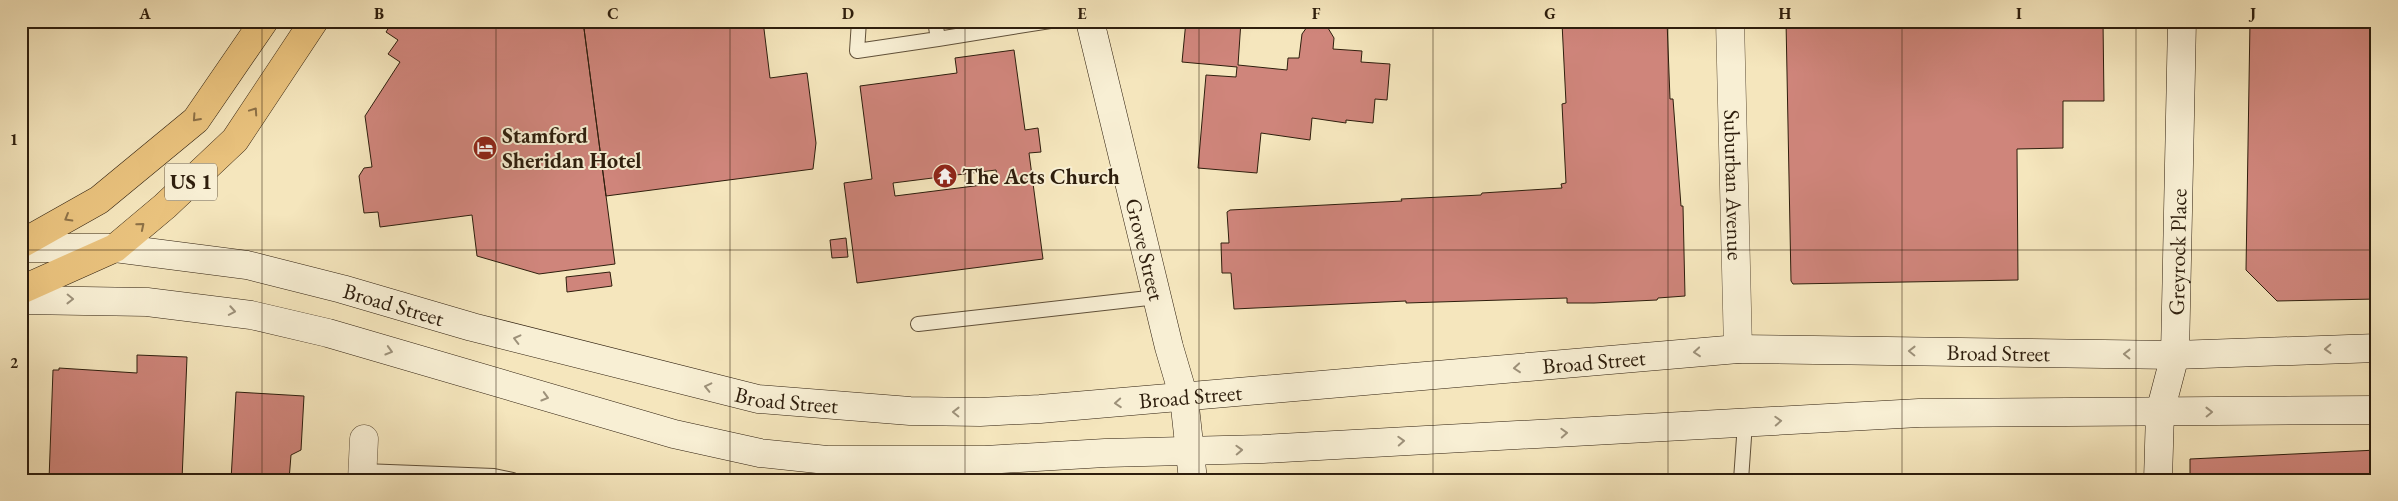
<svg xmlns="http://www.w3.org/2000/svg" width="2398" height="501" viewBox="0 0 2398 501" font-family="'EB Garamond',serif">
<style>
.building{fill:#cf857b;stroke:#2e1e0d;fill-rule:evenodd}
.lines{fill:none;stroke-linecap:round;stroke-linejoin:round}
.lane-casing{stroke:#605039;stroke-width:16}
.street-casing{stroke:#605039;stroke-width:29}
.secondary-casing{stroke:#2e1e0d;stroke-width:29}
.primary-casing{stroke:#2e1e0d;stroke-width:29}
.lane{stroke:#f8efd4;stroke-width:14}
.street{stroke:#f8efd4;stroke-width:28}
.secondary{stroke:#f8efd4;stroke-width:28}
.primary{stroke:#eac37e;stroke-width:28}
.oneway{stroke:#8c7046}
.oneway2{stroke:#9d917a}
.grid{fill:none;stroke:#2e1e0d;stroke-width:1;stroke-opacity:0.55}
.labels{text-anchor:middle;stroke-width:4;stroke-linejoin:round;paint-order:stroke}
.shield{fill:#f8efd4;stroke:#6b5d49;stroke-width:1}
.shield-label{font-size:21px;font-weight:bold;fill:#2e1e0d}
.poi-label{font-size:22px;font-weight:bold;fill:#2e1e0d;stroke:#f8efd4;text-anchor:start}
.street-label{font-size:22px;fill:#2e1e0d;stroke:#f8efd4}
.neatline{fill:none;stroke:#2e1e0d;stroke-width:2}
.grid-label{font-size:16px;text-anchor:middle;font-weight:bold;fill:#2e1e0d}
</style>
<rect width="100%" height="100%" fill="#f5e6bd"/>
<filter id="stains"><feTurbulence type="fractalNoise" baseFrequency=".004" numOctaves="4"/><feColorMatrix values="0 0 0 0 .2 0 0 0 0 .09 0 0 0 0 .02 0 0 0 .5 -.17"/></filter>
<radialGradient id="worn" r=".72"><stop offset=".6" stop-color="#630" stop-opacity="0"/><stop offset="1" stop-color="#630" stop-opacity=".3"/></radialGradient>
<!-- building -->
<path class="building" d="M393 21H583L615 264 539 274 477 256 472 215 380 227 378 212 364 213 359 176 364 168 372 167 365 116 400 62 388 54 398 40 386 32Z
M583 21H763L770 78 807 73 816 143 813 169 606 196Z
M1186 21H1241L1238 65 1287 70 1288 58H1299L1302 34 1307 27 1328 28 1334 38 1333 49 1362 51 1361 62 1390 64 1387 100 1375 99 1373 123 1346 120V123L1312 118 1310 140 1261 133 1257 173 1198 168 1206 75 1236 77 1237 67 1182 62Z
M1564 21H1667L1670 99H1673L1681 206H1683L1685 296 1658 298 1657 300 1594 303H1567V298L1406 303V301L1234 309 1231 273H1222L1221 243H1229L1227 212 1230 210 1402 201 1401 199 1481 195 1482 193 1562 188 1561 184 1566 183 1562 104 1566 103 1562 23Z
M1786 21H2103L2104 101H2063V148L2017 149 2018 280 1793 284 1791 281Z
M2250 21H2377V299L2277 301 2246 270Z
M1014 50 1025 130 1038 128 1041 152 1029 153 1043 259 857 283 844 183 872 179 860 86 957 73 955 58ZM996 170 998 183 895 196 893 183Z
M846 238 848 257 832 258 830 240Z
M610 272 612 286 567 292 566 277Z
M137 355 187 357 182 480H49L53 370H59V368L137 373Z
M236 392 304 396 301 450 291 455 289 480H231Z
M2377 450V480H2190V459Z"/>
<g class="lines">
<defs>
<path id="lane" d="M859 21 857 51 938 39
M935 21 938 39 1050 21
M918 324 1157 297
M363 471 494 476 513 480
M1741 480 1745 423"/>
<g id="street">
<path id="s1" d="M1730 21 1738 349"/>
<path d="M362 480 364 439"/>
</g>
<g id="secondary">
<path id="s2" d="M1090 21 1169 347 1184 398 1193 480"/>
<path id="s3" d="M21 248H115L247 265 342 289 472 327 758 399 910 411 980 412 1040 409 1738 349 2175 355 2377 348"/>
<path d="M21 300 147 302 251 315 328 333 674 434 760 453 827 460H985L1105 453 1263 449 1919 413 2377 410"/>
<path id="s4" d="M2158 480 2160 412 2175 355 2182 21"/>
</g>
<path id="primary" d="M21 244 99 200 196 120 264 21
M21 290 115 248 165 206 235 140 314 21"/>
</defs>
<!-- lane casing -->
<use href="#lane" class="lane-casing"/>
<!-- street casing -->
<use href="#street" class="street-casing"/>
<!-- secondary casing -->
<use href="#secondary" class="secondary-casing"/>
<!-- primary casing -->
<use href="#primary" class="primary-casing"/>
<!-- lane -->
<use href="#lane" class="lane"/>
<!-- street -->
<use href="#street" class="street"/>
<!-- secondary -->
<use href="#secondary" class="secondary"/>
<!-- primary -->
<use href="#primary" class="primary"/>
</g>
<!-- one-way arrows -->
<defs><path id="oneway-chevron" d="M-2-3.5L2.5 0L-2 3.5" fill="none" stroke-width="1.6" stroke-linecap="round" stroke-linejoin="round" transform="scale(1.25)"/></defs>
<g class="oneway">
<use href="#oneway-chevron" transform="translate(254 111) rotate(-56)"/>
<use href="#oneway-chevron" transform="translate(196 118) rotate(132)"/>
<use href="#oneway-chevron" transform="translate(68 218) rotate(150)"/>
<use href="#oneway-chevron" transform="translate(141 226) rotate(-40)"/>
</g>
<g class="oneway2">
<use href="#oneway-chevron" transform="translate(70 299) rotate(1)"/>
<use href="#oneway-chevron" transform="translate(232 311) rotate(10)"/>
<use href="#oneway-chevron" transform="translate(517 339) rotate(-166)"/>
<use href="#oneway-chevron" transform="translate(2328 349) rotate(178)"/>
<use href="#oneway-chevron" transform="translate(389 351) rotate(16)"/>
<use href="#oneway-chevron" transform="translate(1912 351) rotate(-179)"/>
<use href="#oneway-chevron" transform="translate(1697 352) rotate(175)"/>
<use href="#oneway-chevron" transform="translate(2127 354) rotate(-179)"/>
<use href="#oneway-chevron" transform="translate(1517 368) rotate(175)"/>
<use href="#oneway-chevron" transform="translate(708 387) rotate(-167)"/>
<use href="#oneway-chevron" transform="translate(545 397) rotate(16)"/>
<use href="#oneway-chevron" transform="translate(1118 403) rotate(176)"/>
<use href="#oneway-chevron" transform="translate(956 412) rotate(-179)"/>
<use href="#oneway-chevron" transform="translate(2209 412) rotate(-1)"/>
<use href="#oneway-chevron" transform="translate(1778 421) rotate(-3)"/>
<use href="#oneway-chevron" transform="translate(1564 433) rotate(-3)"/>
<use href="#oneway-chevron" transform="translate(1401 441) rotate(-3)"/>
<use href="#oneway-chevron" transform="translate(1239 450) rotate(-2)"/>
</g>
<!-- grid -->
<path class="grid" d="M262 21V480M496 21V480M730 21V480M965 21V480M1199 21V480M1433 21V480M1668 21V480M1902 21V480M2136 21V480M21 250H2377"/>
<!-- icons -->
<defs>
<symbol id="hotel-disc" viewBox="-11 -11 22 22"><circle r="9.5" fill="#8f2418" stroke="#f8efd4"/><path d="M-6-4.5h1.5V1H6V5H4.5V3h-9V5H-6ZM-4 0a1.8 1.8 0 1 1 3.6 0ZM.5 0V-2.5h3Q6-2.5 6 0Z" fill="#fff"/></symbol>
<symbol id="temple-disc" viewBox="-11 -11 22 22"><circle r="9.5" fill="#8f2418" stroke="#f8efd4"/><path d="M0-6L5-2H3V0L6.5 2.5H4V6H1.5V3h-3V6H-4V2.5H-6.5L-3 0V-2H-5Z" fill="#fff"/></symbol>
</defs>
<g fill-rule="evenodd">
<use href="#hotel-disc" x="471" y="134" width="28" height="28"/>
<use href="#temple-disc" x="931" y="162" width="28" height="28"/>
</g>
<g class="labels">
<!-- shield labels -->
<rect class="shield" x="165" y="163.5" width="52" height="37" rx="4"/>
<g class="shield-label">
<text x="191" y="189">US 1</text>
</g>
<!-- poi labels -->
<g class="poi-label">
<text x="502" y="143">Stamford<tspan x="502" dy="25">Sheridan Hotel</tspan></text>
<text x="962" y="184">The Acts Church</text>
</g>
<!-- street labels -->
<g class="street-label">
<text dy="8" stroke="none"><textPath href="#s1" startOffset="164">Suburban Avenue</textPath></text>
<text dy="8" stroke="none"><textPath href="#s2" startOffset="235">Grove Street</textPath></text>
<text dy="8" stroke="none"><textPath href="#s4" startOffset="230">Greyrock Place</textPath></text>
<text dy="8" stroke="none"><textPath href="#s3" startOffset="379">Broad Street</textPath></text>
<text dy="8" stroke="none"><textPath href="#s3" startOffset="1999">Broad Street</textPath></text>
<text dy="8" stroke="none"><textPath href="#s3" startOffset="1594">Broad Street</textPath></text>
<text dy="8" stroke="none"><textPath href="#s3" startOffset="1189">Broad Street</textPath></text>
<text dy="8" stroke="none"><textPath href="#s3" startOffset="784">Broad Street</textPath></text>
</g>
</g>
<!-- margin -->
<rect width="2398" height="501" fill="none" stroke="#f5e6bd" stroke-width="55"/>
<rect x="28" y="28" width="2342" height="446" class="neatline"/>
<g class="grid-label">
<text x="145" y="19">A</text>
<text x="379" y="19">B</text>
<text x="613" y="19">C</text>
<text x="848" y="19">D</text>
<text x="1082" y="19">E</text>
<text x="1316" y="19">F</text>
<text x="1550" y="19">G</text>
<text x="1785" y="19">H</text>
<text x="2019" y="19">I</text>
<text x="2253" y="19">J</text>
<text x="14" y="145">1</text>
<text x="14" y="368">2</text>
</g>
<rect width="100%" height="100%" filter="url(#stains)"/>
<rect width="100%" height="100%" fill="url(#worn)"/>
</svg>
